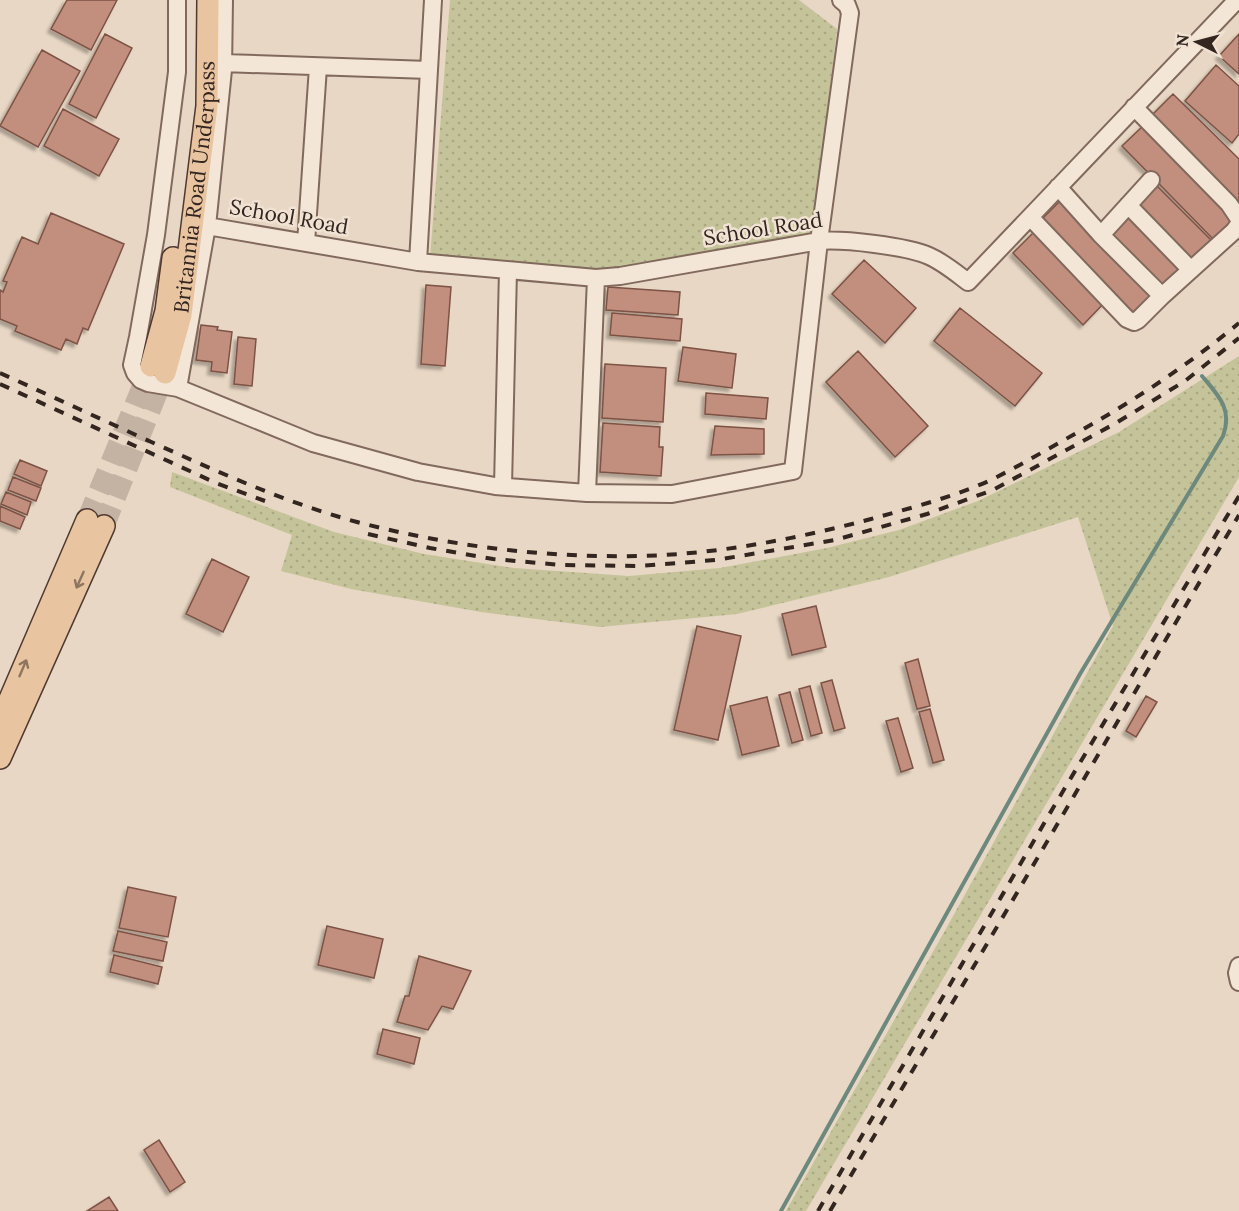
<svg xmlns="http://www.w3.org/2000/svg" width="1239" height="1211" viewBox="0 0 1239 1211" font-family="Lora,serif">
<style>
.grass{fill:url(#grass-dots)}
.lines{fill:none;stroke-linecap:round;stroke-linejoin:round}
.stream{stroke:#6d897d;stroke-width:4}
.building{fill:#c28f7e;stroke:#7d5245;stroke-width:1.5;filter:url(#shadow)}
.major-tunnel{stroke:#c4b3a3;stroke-width:21;stroke-dasharray:21 10;stroke-linecap:butt}
.minor-casing{stroke:#816a5d;stroke-width:20}
.major-casing{stroke:#4f3930;stroke-width:24}
.minor{stroke:#f4e6d6;stroke-width:16}
.major{stroke:#e8c5a0;stroke-width:21}
.rail{stroke:#33251f;stroke-width:4;stroke-dasharray:10 10;stroke-linecap:butt}
.oneway{stroke:#8e7560}
.labels{text-anchor:middle;stroke-width:5;stroke-linejoin:round;paint-order:stroke}
.street-label{font-size:21px;fill:#33251f;stroke:#f1e3d3}
</style>
<defs>
<pattern id="grass-dots" width="8" height="8" patternUnits="userSpaceOnUse" patternTransform="scale(1.5)"><rect width="8" height="8" fill="#c5c399"/><path d="M2 2h.1M6 6h.1" fill="none" stroke="#aaa783" stroke-width="1.8" stroke-linecap="round"/></pattern>
<filter id="shadow"><feDropShadow dx="-3.5" dy="3.5" stdDeviation="1.5" flood-color="#0004"/></filter>
</defs>
<rect width="100%" height="100%" fill="#e8d7c4"/>
<!-- grass -->
<path class="grass" d="M450 0H799L837 29 814 234 612 272 430 258Z
M1239 356V477L806 1211H786L947 927 1113 626 1078 517 889 577 737 614 600 627 481 612 351 589 281 571 292 535 170 487 172 472 334 532 424 554 514 568 629 576 720 568 827 548 899 530 978 501 1119 432Z"/>
<g class="lines">
<!-- stream -->
<path class="stream" d="M781 1211 1080 674 1223 436C1233 409 1218 395 1202 376"/>
</g>
<!-- building -->
<path class="building" d="M67 0H117L91 50 51 29Z
M105 34 132 48 96 118 69 104Z
M1239 34V74L1219 56Z
M42 50 80 71 38 147 0 126Z
M1216 65 1239 86V134L1232 143 1185 101Z
M1173 94 1239 159V203L1151 116Z
M63 109 119 139 99 176 44 146Z
M1145 124 1236 217 1213 239 1122 146Z
M1153 182 1215 244 1192 267 1130 205Z
M1060 201 1152 294 1129 316 1038 223Z
M1128 210 1186 268 1163 291 1105 234Z
M51 213 124 244 88 330 83 328 77 344 66 339 61 350 15 331 17 326 0 319V290L3 292 7 282 3 281 22 237 38 244Z
M1036 230 1106 301 1083 325 1013 253Z
M864 260 916 308 885 343 832 294Z
M426 285 451 287 445 366 421 364Z
M608 287 680 292 678 315 606 310Z
M960 308 1042 373 1015 406 934 341Z
M612 313 682 319 680 341 610 335Z
M201 325 218 327 217 330 232 332 227 373 211 371 212 362 196 360Z
M238 337 256 339 252 386 234 384Z
M683 347 736 354 732 388 678 381Z
M858 351 928 426 895 457 826 382Z
M605 364 666 368 663 422 602 418Z
M706 393 768 398 766 419 705 414Z
M603 423 660 427 659 447H663L661 476 600 472Z
M715 426 764 429V454L711 455Z
M20 460 47 471 41 486 14 474Z
M13 477 41 488 36 501 8 490Z
M6 492 31 502 27 515 1 504Z
M0 506 25 517 20 529 0 521Z
M212 559 249 577 223 632 186 614Z
M816 606 826 647 792 655 782 614Z
M697 626 741 636 718 740 674 730Z
M918 659 930 706 917 709 905 663Z
M832 680 845 728 834 731 821 683Z
M810 686 822 733 811 736 799 689Z
M790 692 803 740 792 743 779 695Z
M1146 696 1157 702 1136 737 1126 731Z
M767 697 779 746 742 755 730 706Z
M930 709 944 760 933 763 919 712Z
M898 718 913 768 901 772 886 721Z
M128 887 176 897 168 937 119 928Z
M327 926 383 939 374 978 318 965Z
M118 931 167 942 163 961 113 951Z
M114 955 162 967 158 984 110 972Z
M419 956 471 971 453 1009 442 1006 428 1030 397 1022 405 996H409Z
M383 1029 420 1038 414 1064 377 1054Z
M159 1140 185 1182 170 1192 144 1150Z
M109 1197 118 1211H87Z"/>
<g class="lines">
<!-- major-tunnel -->
<path class="major-tunnel" d="M87 520 151 366
M104 526 165 373"/>
<defs>
<path id="minor" d="M177 0V72L156 235 138 337 132 365 135 373 141 380 148 383 178 388
M224 0 223 70 207 226 178 388 313 443 418 472 495 486 587 493 672 494 793 471 819 241 850 13 847 5 841 0
M223 63 429 70
M1134 107 1229 204 1239 219
M1128 205 1191 270
M1030 217 1127 319 1134 322 1138 320 1162 296 1101 235 1058 187
M207 226 418 262 596 278 620 276 819 241C844 239 906 246 929 256 943 262 956 273 968 282L1237 0
M1101 235 1151 180
M306 243 318 67
M418 262 433 0
M1162 296 1234 231 1239 224
M503 486 508 270
M587 493 596 278
M1239 966 1237 973 1239 982"/>
<g id="major">
<path d="M151 366 166 311 173 258"/>
<path id="s1" d="M165 373 181 315 207 106 208 0"/>
<path d="M0 722 87 520"/>
<path d="M0 758 104 526"/>
</g>
</defs>
<!-- minor casing -->
<use href="#minor" class="minor-casing"/>
<!-- major casing -->
<use href="#major" class="major-casing"/>
<!-- minor -->
<use href="#minor" class="minor"/>
<!-- major -->
<use href="#major" class="major"/>
<!-- rail -->
<path class="rail" d="M0 373C53 397 105 421 158 445 223 474 287 503 357 522 449 546 545 558 641 556 718 554 796 539 871 519 911 508 953 497 991 480 1019 466 1046 450 1073 435 1132 402 1187 366 1239 323
M0 384 216 483 265 501
M368 534 430 548 493 559 561 565 640 566 716 560 835 540 927 514 993 490 1116 423 1185 381 1239 338
M818 1211 1053 808 1239 496
M830 1211 1239 515"/>
</g>
<!-- one-way arrows -->
<defs><path id="oneway-shaft" d="M-6 0H5M1.5-3L5.5 0L1.5 3" fill="none" stroke-width="1.6" stroke-linecap="round" stroke-linejoin="round" transform="scale(1.5)"/></defs>
<g class="oneway">
<use href="#oneway-shaft" transform="translate(80 580) rotate(114)"/>
<use href="#oneway-shaft" transform="translate(23 668) rotate(-67)"/>
</g>
<g class="labels">
<!-- street labels -->
<g class="street-label">
<text dy="7" stroke="none"><textPath href="#s1" startOffset="189">Britannia Road Underpass</textPath></text>
<text transform="translate(289 217) rotate(10)" y="7">School Road</text>
<text transform="translate(763 229) rotate(-9)" y="7">School Road</text>
</g>
</g>
<!-- north arrow -->
<g transform="translate(1197 42) rotate(276)" stroke="#f1e3d3" stroke-width="4.5" paint-order="stroke">
<path d="M0-4.5L10 22L0 15L-10 22Z" fill="#33251f"/>
<text y="-9" font-size="16" font-weight="bold" text-anchor="middle" fill="#33251f">N</text>
</g>
</svg>
